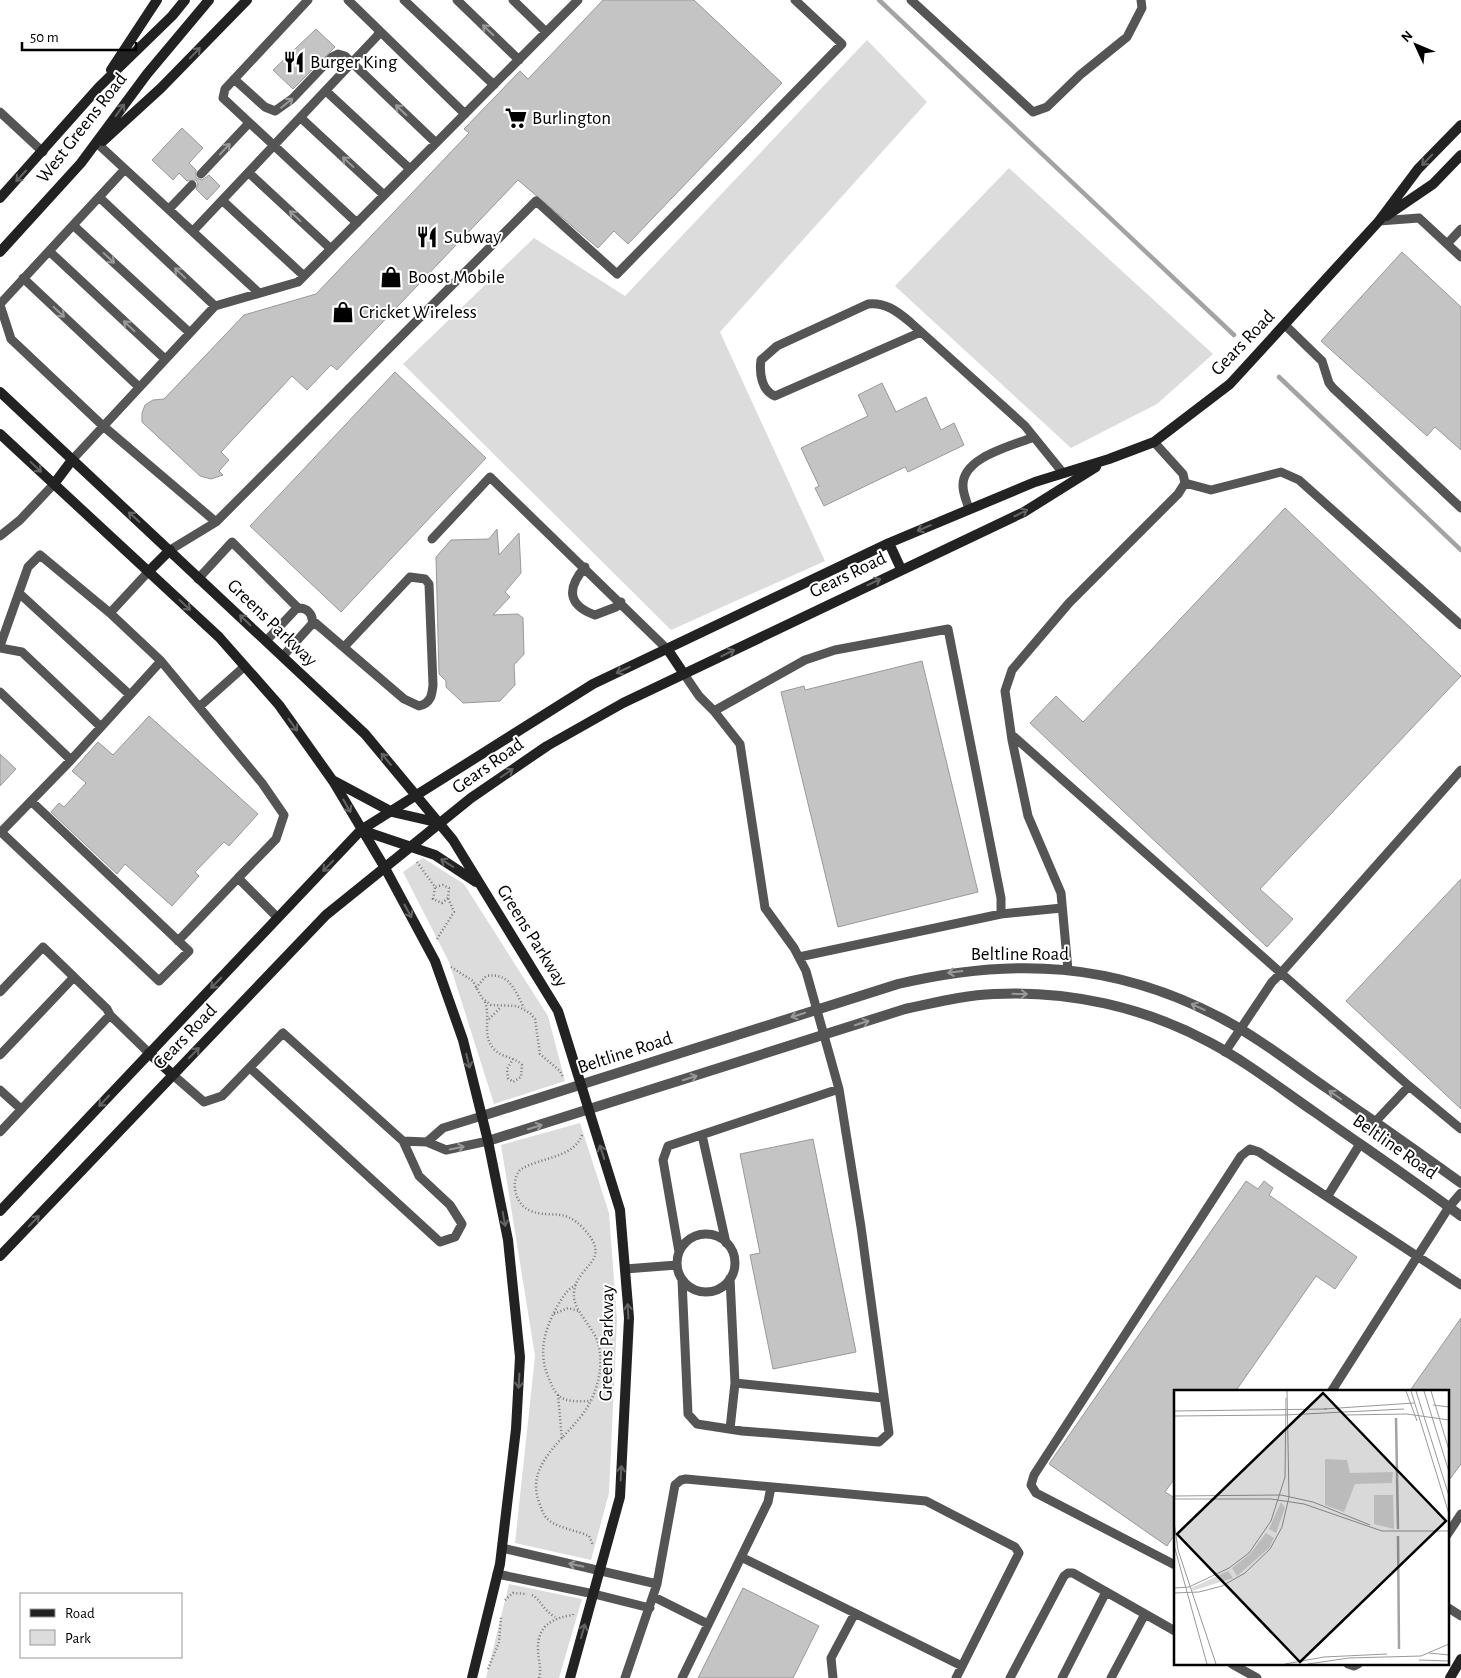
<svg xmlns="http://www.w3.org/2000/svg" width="1461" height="1678" font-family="'Alegreya Sans',sans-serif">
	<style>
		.green { fill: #dcdcdc }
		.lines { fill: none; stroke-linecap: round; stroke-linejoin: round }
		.stream { stroke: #a3a3a3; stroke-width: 4.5 }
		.building { fill: #c4c4c4; stroke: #999 }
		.path { stroke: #777; stroke-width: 2.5; stroke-dasharray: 1 2.5; stroke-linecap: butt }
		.lane { stroke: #555; stroke-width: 9 }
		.street { stroke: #555; stroke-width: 10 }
		.secondary { stroke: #222; stroke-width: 10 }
		.oneway { stroke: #999 }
		.oneway2 { stroke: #646464 }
		.labels { text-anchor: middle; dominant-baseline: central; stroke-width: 4; stroke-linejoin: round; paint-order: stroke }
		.poi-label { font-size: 19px; fill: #000; stroke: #fff; text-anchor: start }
		.street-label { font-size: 19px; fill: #000; stroke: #fff }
		.inset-river { fill: none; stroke: #a3a3a3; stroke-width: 2.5 }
		.inset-road { fill: none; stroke: #999; stroke-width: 1 }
		.view { fill: #000; fill-opacity: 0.15; stroke: #000; stroke-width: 2.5 }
		.inset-edge { fill: none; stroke: #000; stroke-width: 2.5 }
	</style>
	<rect width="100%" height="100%" fill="#fff"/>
	<!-- green -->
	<path class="green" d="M867,40L927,102L720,332L825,561L671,630L403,364L534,238L625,296Z
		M1009,168L1213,354L1157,404L1071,448L895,286Z
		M423,858L464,884L548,1016L565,1081L494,1104L449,962L403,872Z
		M580,1123L609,1213L617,1320L609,1493L591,1560L515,1543L535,1356L501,1145Z
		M509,1584L582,1599L559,1678H486Z"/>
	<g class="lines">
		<!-- stream -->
		<path class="stream" d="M879,0L1234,335
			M1279,377L1461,550"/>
	</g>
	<!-- building -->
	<path class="building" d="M603,0H694L782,83L628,244L614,231L598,248L518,180L337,370L331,365L307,390L292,376L221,452L229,460L219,471L223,475L211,479L200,476L142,422V413L145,405L153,400L164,399L244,315L316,294L469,133L464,129L520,71L528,79Z
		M316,29L335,47L293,89L273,70Z
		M182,128L203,148L189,163L196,170V178L202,180L209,175L220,186L207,200L196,189L198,184L196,180L187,181L179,173L173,180L152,160Z
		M1402,252L1461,307V450L1435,427L1427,436L1321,341Z
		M395,372L486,458L341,612L250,526Z
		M882,383L896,412L926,397L941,430L954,423L964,445L908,472L905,467L824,506L815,488L819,486L801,448L868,416L858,395Z
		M1285,508L1461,676L1260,889L1293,919L1267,947L1030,723L1056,696L1083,722Z
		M497,529L499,555L519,533L521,573L505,592L510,597L493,615L518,614L523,618L524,654L514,665L515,685L500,701L463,703L446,687V681L439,674L436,557L451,540L489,539Z
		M922,661L978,892L838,927L781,692L804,686L805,690Z
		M149,716L258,814L229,846L224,842L195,872L199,876L172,906L125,864L117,874L51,812L59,803L64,807L86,783L72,771L98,742L113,755Z
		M0,754L16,769L0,786Z
		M1461,879V1109L1346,1001Z
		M813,1139L856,1352L773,1369L750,1255L760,1253L740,1154Z
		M1246,1181L1258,1189L1264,1181L1273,1188L1269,1195L1357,1257L1335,1289L1316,1276L1235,1392H1175V1478L1165,1492L1175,1498V1534L1167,1546L1049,1464Z
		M1461,1318V1464L1447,1483V1392H1409Z
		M743,1588L819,1626L793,1678H698Z"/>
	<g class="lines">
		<!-- path -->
		<path class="path" d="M417,862L435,887L433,899L442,903L448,898L449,888L443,885L435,887
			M437,939L454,912L448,898
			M451,967L473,981L482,998L491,1005L517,1006L530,1013L535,1019L540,1054L560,1071L563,1077
			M476,988L486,976C509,972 515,990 524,1008
			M485,1002C491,1018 481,1037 495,1050C503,1058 515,1057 522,1065L521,1077L513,1082L508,1078L507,1069L513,1059
			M489,1019L501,1007
			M582,1135C573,1159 539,1157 520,1170C510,1182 515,1205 531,1211C552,1219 563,1207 583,1228C615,1262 576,1264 574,1293C572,1311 596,1328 599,1347C603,1367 598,1389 588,1406C570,1437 524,1462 539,1502C542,1510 543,1516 550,1521C559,1528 578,1531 589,1536L593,1545
			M576,1285C567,1289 563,1297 558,1305C544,1330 537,1354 550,1381C552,1386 554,1391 558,1395C566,1403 580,1401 591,1401
			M554,1314L568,1308L579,1311
			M558,1395L562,1439
			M532,1595C540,1599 543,1610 555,1617
			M505,1600L513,1593L527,1594
			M488,1669L499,1642L501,1617
			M539,1678C542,1668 538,1660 538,1650C537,1626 552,1618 573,1615L574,1612"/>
		<!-- lane -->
		<path class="lane" d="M308,0L225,89L223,98L357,223
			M348,0L465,114
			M404,0L494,85
			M457,0L519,60
			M513,0L546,32
			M911,0L1033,112L1047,107L1080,75L1127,37L1142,8L1141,0
			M234,79L265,107L275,111L292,99L332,57L338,54L345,56L436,143
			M326,91L410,169
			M0,112L43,152
			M301,118L384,195
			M99,145L259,293
			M249,173L331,249
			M201,174L249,123
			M99,197L215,306
			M223,201L304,276
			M169,209L192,185
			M1379,221L1419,218L1461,257
			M73,225L190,333
			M193,231L378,35L379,30
			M1447,244L1461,229
			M49,251L165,359
			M23,278L139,387
			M0,304L125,169
			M0,305L11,339L102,425L216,522
			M1285,325L1322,361L1329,383L1333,388L1461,508
			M921,332L775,396C762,391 759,374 761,360L777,346L868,304C885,302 897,311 910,322L1025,426L1063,473
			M72,460L215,306L298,282L578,0
			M1185,483L1211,490L1281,472L1299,480L1461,625
			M969,509C967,502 963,494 963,486C962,457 1012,446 1034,437
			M0,536L20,520L54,484
			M432,539L490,477L668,650
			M170,550L216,522L536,201L617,274L842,44L795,0
			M585,567C567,588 567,605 595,615L616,607L621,602
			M198,579L232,542L298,608
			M19,593L130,695
			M110,613L149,571
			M313,621L404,699L419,706C431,703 432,695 433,685L429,584L425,579L410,577L344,647
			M266,641L296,609C306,606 314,614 312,624L283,656
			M0,646L28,567L40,555L110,613L161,661L262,783L284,815L276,839L238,878L278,918
			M0,648L22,652L101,727
			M684,674L699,696L714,711
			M0,692L71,760L161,661
			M199,707L245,666
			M1012,735L1281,973L1461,770
			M31,801L189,951L159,981L1,832L71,760
			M1001,914L1062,908
			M178,941L238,878
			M1068,970L1061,893L1028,816L1012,740L1005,691L1012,670L1069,603L1178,494L1185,483L1183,474L1154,442
			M0,992L43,947L107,1009L110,1015L0,1132
			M110,1015L149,1053
			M1225,1052L1272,982L1281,973L1409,1086
			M0,1055L74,977
			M250,1068L440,1242L455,1237L462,1224L450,1205L419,1176L403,1141
			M173,1075L204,1102L222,1096L283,1033L403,1141L427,1142L446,1150L488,1141
			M0,1090L21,1109
			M1375,1122L1409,1086L1461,1129
			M702,1135L726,1243
			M427,1142L443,1128L482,1116
			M1327,1197L1360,1144
			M677 1263a29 29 0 1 1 58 0a29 29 0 1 1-58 0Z
			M679,1252L663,1160L668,1146L839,1089
			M625,1269L677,1265
			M682,1280L688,1414L697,1424L742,1431L879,1442L889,1433L861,1227L839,1089L806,971L794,948L765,908L740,744L714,711L805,660L835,650L948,629L1001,898V914L799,957
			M735,1383L884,1398
			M1331,1392L1449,1207L1461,1193
			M730,1429L735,1383L730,1278
			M1447,1535L1461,1514
			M502,1548L657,1584
			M741,1557L962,1666
			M1175,1565L1036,1493L1031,1485L1034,1475L1241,1156L1250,1149L1259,1152L1461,1285
			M497,1574L594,1594L650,1608
			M654,1597L708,1624
			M1447,1607L1461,1616
			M1232,1664L1257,1678
			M1348,1664L1354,1666L1358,1664
			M625,1678L657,1584L675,1485L681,1480L686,1479L926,1501L1015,1547L1019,1553L956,1678
			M682,1678L768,1502L771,1487
			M833,1678L831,1658L855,1613
			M1010,1678L1064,1576L1068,1573H1073L1175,1631
			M1062,1678L1106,1592
			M1111,1678L1145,1614"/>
		<!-- street -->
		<path class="street" d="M482,1116L898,984C1013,957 1115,962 1221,1018C1259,1038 1293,1065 1328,1089C1372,1120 1417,1151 1461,1183
			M488,1141L905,1009C934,1003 964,995 994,994C1068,990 1144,1007 1209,1042C1247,1062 1281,1089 1316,1113C1364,1147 1413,1180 1461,1216"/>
		<!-- secondary -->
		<path class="secondary" d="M111,70L157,0
			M103,141L161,88L247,0
			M0,198L99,87L172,16L185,0
			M1386,216L1433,184L1461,155
			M0,252L81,163L147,74L209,0
			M0,392L365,734L453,840L558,1011L620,1210L629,1318L620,1497L570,1678
			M0,434L219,637L279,705L333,781L385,868L435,961L463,1040L488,1141L508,1240L520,1357L516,1429L500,1564L472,1678
			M54,484L72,460
			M889,543L901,569
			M149,571L170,550
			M668,650L684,674
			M334,781L392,812L440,823
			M361,830L435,855L476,882
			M149,1053L173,1075
			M0,1211L361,830L593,684L889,543L1035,482L1109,459L1154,442L1230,384L1379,221L1418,169L1461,125
			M0,1256L326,915L471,798L547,746L623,703L1024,512L1096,467
			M1450,1678L1461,1659"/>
	</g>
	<!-- one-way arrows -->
	<defs><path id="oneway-shaft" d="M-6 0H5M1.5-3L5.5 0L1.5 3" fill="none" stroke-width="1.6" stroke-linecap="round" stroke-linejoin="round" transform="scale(1.25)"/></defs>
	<g class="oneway">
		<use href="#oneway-shaft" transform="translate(488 30) rotate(-136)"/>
		<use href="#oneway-shaft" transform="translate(287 103) rotate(-39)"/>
		<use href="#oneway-shaft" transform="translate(401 110) rotate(-136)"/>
		<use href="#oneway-shaft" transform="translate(225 149) rotate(-47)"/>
		<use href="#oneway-shaft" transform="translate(348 162) rotate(-137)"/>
		<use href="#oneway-shaft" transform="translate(295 216) rotate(-137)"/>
		<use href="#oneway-shaft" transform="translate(109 258) rotate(43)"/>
		<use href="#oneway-shaft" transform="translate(180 273) rotate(-137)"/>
		<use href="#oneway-shaft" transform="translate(59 312) rotate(43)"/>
		<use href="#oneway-shaft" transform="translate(129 326) rotate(-137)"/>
		<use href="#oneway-shaft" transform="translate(955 972) rotate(173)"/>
		<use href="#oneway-shaft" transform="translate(1020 994) rotate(1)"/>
		<use href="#oneway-shaft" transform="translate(1198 1007) rotate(-155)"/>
		<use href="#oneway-shaft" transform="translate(798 1015) rotate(162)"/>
		<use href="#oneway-shaft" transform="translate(862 1023) rotate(-18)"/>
		<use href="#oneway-shaft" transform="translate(690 1078) rotate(-18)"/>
		<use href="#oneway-shaft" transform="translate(1335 1095) rotate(-145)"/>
		<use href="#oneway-shaft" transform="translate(535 1127) rotate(-17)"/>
		<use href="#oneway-shaft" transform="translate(457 1148) rotate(-12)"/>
		<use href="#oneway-shaft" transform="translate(576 1565) rotate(-168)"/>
	</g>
	<g class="oneway2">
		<use href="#oneway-shaft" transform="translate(195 53) rotate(-46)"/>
		<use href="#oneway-shaft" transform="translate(120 110) rotate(-54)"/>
		<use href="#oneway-shaft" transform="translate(1427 160) rotate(134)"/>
		<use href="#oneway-shaft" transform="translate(21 176) rotate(133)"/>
		<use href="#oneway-shaft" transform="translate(36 467) rotate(43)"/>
		<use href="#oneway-shaft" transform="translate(1021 513) rotate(-27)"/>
		<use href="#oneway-shaft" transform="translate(134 517) rotate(-138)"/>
		<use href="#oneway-shaft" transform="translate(924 528) rotate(157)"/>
		<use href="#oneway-shaft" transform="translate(874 582) rotate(-26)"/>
		<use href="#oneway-shaft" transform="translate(185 605) rotate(43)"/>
		<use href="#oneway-shaft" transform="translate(245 620) rotate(-136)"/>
		<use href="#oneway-shaft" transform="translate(728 653) rotate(-26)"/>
		<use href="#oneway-shaft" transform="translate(623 670) rotate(155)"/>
		<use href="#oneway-shaft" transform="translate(293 725) rotate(54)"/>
		<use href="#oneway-shaft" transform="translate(386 759) rotate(-130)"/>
		<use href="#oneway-shaft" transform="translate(507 773) rotate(-35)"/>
		<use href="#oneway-shaft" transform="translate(347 806) rotate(60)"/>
		<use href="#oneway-shaft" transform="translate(447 863) rotate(-148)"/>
		<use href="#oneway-shaft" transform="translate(328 866) rotate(134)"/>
		<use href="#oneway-shaft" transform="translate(408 911) rotate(61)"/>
		<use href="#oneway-shaft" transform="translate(216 983) rotate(134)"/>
		<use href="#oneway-shaft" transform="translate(194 1053) rotate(-46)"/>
		<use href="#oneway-shaft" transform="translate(468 1061) rotate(76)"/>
		<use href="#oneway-shaft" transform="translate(104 1101) rotate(133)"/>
		<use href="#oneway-shaft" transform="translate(602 1152) rotate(-108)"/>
		<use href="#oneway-shaft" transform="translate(504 1219) rotate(79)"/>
		<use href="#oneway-shaft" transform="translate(34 1221) rotate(-46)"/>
		<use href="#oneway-shaft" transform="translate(628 1311) rotate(-93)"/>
		<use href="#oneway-shaft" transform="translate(519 1381) rotate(93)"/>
		<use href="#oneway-shaft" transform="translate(621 1473) rotate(-87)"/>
		<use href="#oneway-shaft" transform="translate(583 1631) rotate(-74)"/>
	</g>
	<!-- icons -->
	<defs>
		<g id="restaurant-bare" transform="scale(1.725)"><path d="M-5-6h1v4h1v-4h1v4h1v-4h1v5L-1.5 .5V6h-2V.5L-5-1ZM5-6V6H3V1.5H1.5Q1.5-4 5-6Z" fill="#000" stroke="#fff" stroke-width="2.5" paint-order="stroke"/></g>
		<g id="supermarket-bare" transform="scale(1.725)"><path d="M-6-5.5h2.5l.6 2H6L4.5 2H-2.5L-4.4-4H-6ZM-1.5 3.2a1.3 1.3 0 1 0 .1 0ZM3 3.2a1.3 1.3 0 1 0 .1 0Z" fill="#000" stroke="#fff" stroke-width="2.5" paint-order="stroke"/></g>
		<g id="shop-bare" transform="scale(1.725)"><path d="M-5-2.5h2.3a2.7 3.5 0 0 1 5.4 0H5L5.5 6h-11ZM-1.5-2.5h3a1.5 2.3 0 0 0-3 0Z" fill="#000" stroke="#fff" stroke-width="2.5" paint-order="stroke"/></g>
	</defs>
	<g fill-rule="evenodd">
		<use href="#restaurant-bare" x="294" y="62"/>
		<use href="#supermarket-bare" x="516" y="118"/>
		<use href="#restaurant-bare" x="427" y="237"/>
		<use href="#shop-bare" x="391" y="277"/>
		<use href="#shop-bare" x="343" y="312"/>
	</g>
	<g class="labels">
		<!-- poi labels -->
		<g class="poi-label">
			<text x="310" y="62">Burger King</text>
			<text x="532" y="118">Burlington</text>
			<text x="444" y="237">Subway</text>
			<text x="408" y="277">Boost Mobile</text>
			<text x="359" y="312">Cricket Wireless</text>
		</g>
		<!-- street labels -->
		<g class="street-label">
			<text transform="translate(82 128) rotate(-52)">West Greens Road</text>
			<text transform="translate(1243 343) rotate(-46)">Gears Road</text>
			<text transform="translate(848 575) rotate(-26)">Gears Road</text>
			<text transform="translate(272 623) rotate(44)">Greens Parkway</text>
			<text transform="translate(488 766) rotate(-35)">Gears Road</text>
			<text transform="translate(532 936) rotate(58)">Greens Parkway</text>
			<text x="1020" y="954">Beltline Road</text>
			<text transform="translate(185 1037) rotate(-46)">Gears Road</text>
			<text transform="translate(625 1053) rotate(-18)">Beltline Road</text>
			<text transform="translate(1395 1147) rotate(35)">Beltline Road</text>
			<text transform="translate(607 1343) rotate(-89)">Greens Parkway</text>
		</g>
	</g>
	<!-- overview -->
	<g transform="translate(1174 1390)">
		<rect width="275" height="275" fill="#fff"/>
		<path d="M151,69L173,70L176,83L219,82L218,93L181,94L170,122L151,115ZM200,105H219L220,139L200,134ZM107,112L111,118L102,143L95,139ZM92,143L100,148L95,158L63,186L58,178L76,164ZM54,181L59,188L18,201L17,198Z" fill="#dcdcdc"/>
		<path class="inset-river" d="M222,28L224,139M224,146L225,259"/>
		<path class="inset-road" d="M232,1L243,31M237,1L275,124M242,1L275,106M250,1L275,82M257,1L275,60M259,15L275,17M150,19L240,13M0,21L153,19M169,25L233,24L275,30M0,26L111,25L230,19M0,106L107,105L139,112L196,135M0,109H97L130,114L208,141H275M0,131L4,160L42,274M0,155L33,274M0,198L15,197L55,178L75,163L97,131L111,87L112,8M0,203L25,202L48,196L71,183L96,159L108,137L115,107L113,1M255,263L275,265M245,270L275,271M111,274L150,267L213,264M134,274L175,268L247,266L275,254"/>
		<path class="view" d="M149,3L272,131L126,272L3,144Z"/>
		<rect width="275" height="275" class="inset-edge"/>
	</g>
	<!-- legend -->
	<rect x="20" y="1593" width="162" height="65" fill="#ffffff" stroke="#999999"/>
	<rect x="30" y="1609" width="25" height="8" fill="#222222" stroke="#999999"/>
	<text x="65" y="1618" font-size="15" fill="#000000">Road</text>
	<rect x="30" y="1630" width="25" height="15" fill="#dcdcdc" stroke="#999999"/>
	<text x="65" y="1643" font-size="15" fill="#000000">Park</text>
	<!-- north arrow -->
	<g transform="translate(1416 45) rotate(314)" stroke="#ffffff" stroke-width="4" paint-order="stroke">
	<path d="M0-4L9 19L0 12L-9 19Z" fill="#000000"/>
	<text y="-8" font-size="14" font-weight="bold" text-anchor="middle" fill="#000000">N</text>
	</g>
	<!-- scale -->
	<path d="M22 42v8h114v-8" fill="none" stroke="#000000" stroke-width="2.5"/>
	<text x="30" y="42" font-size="15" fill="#000000" stroke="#ffffff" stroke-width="4" paint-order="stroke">50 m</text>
</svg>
